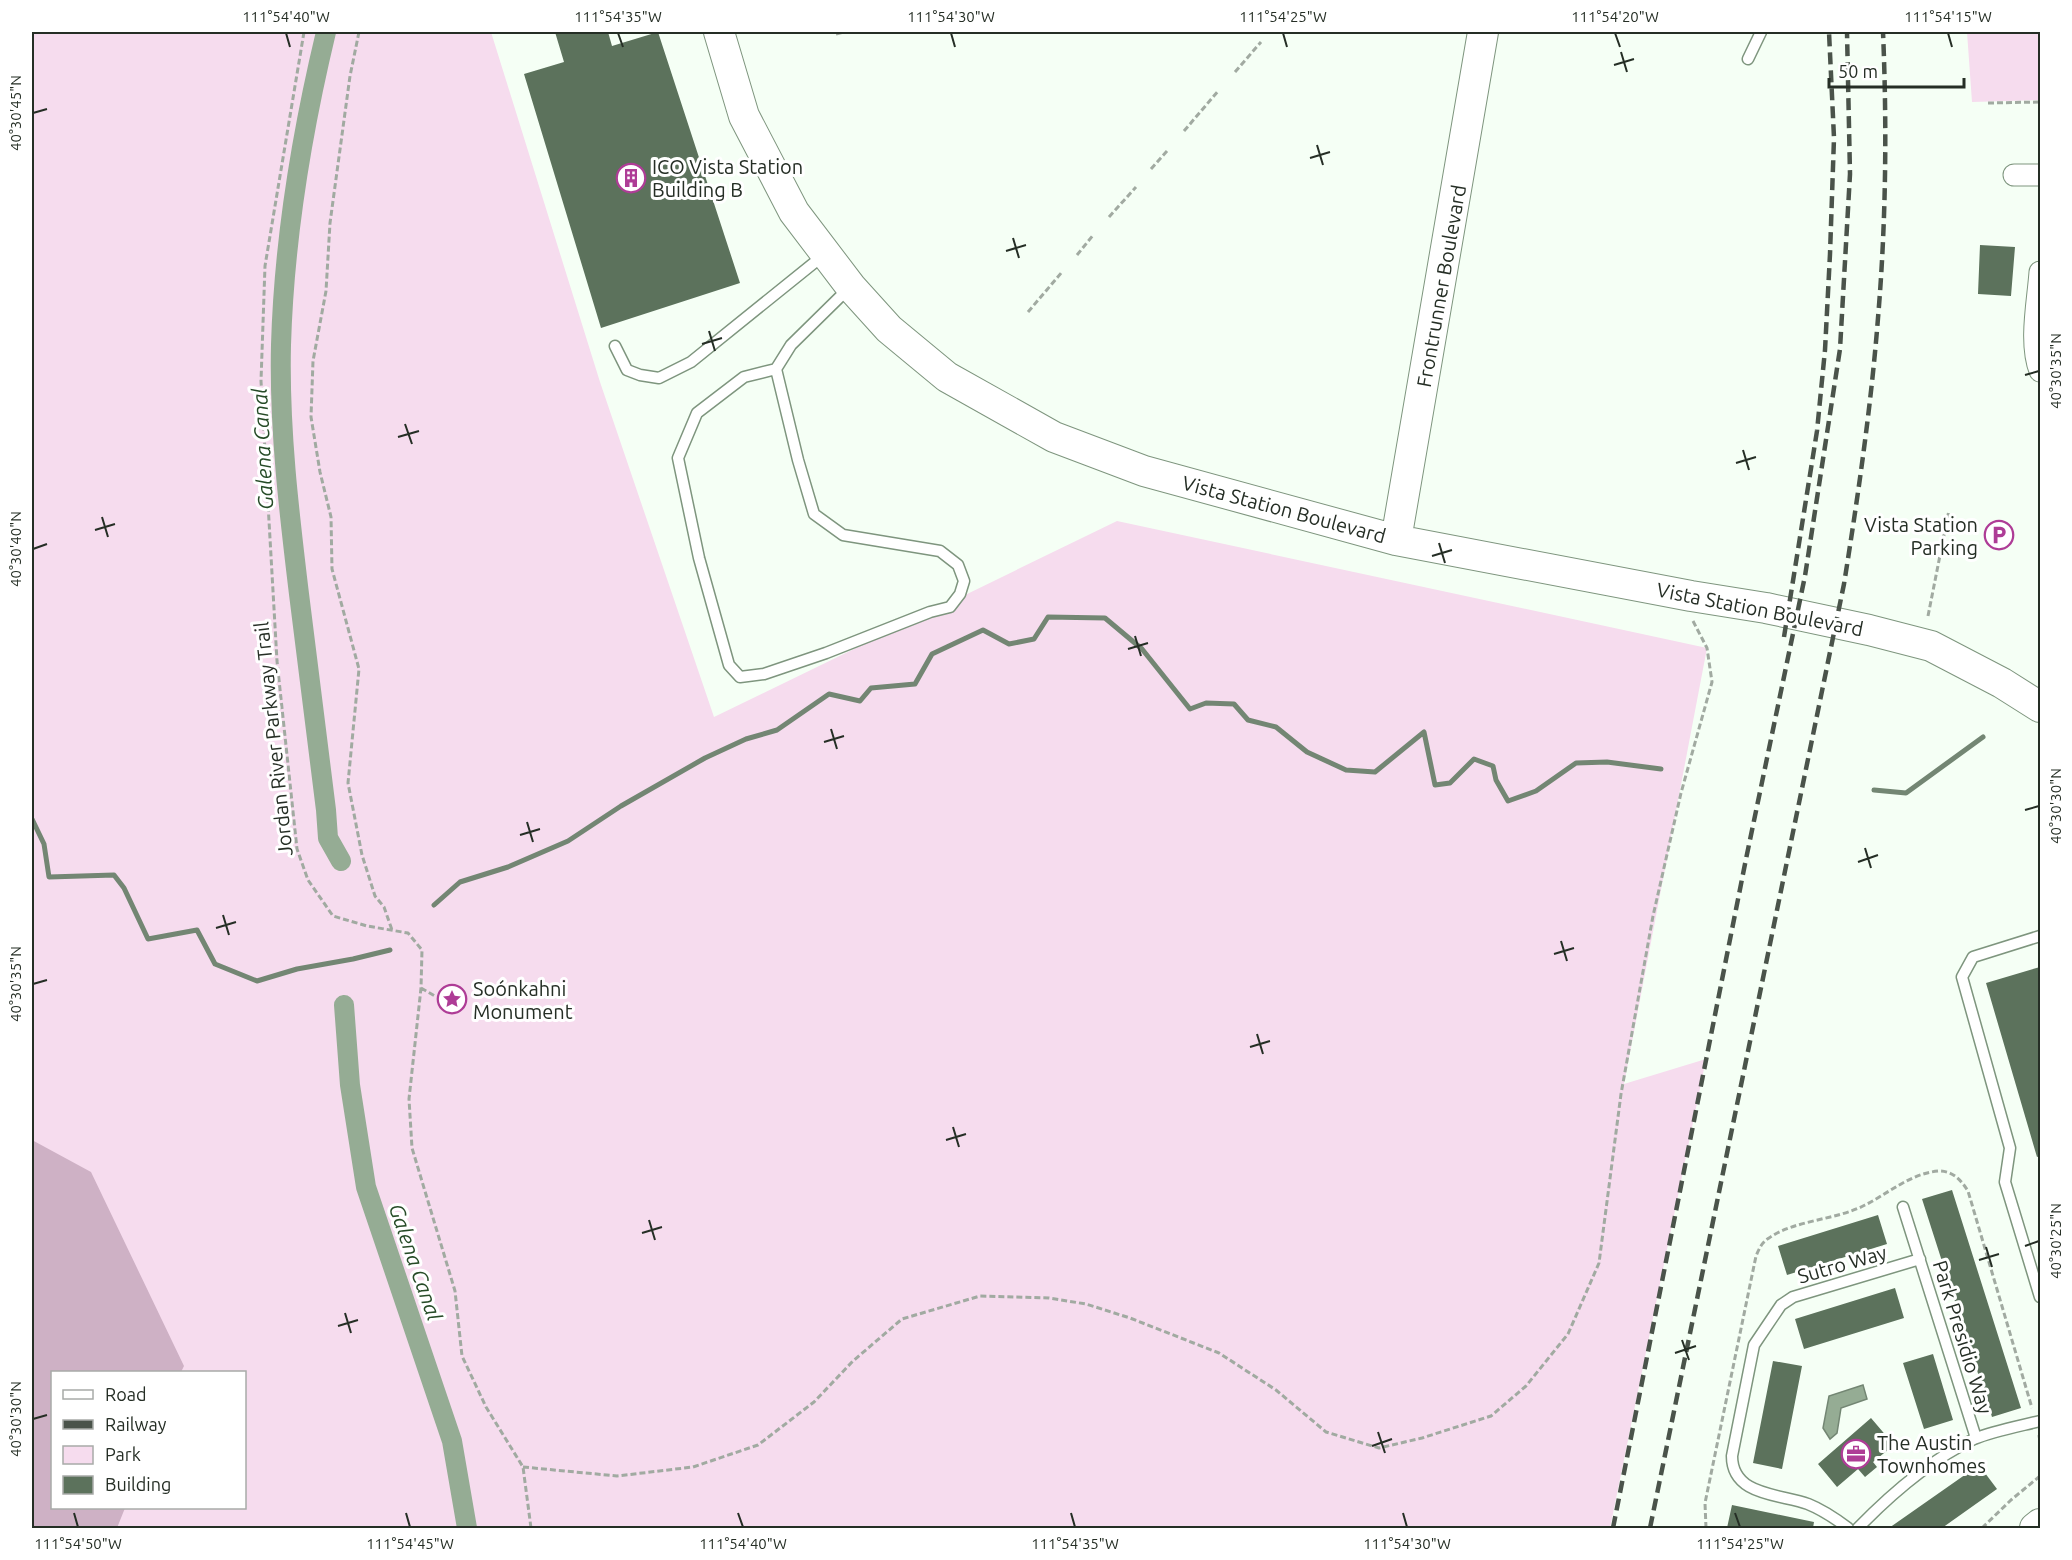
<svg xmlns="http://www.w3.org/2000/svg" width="2072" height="1560" font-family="Ubuntu,sans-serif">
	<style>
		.green { fill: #f6dcee; fill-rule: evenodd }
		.forest { fill: #ceb1c5 }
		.water { fill: #95ac94; stroke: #738673; stroke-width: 1.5 }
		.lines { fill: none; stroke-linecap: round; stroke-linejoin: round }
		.stream { stroke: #738673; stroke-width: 5 }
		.canal { stroke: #95ac94; stroke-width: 20 }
		.building { fill: #5c725c }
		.lane-casing { stroke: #7e957e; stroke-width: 13 }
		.street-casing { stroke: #7e957e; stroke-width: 23 }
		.secondary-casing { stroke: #7e957e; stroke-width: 32 }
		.path { stroke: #a1aaa1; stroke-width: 3; stroke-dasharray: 6 3; stroke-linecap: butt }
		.lane { stroke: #fff; stroke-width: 10 }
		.street { stroke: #fff; stroke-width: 21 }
		.secondary { stroke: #fff; stroke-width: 30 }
		.rail { stroke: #4a534a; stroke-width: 4.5; stroke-dasharray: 12 6; stroke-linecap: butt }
		.ticks { fill: none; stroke: #252e25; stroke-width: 2 }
		.labels { text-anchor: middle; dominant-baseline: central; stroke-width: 6; stroke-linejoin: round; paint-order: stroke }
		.poi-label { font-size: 20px; fill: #252e25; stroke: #fff; text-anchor: start }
		.street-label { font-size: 20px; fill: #252e25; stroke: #fff }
		.water-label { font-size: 21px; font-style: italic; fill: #264b27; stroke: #fff }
		.neatline { fill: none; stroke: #252e25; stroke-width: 2 }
		.ticks-label { font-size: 15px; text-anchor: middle; fill: #252e25 }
	</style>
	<rect width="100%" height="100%" fill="#f5fff5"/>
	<!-- green -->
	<path class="green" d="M32,32H491L600,382L714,717L1117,521L1707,648L1624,1084L1706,1059L1610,1528H32ZM52,1372H244V1508H52Z
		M1967,32H2040V100L1972,102Z"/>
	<!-- forest -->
	<path class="forest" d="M32,1140L91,1172L184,1366L181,1372H52V1508H125L117,1528H32Z"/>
	<!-- water -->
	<path class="water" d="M1863,1385L1867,1399L1841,1408L1837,1433L1830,1439L1823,1428L1829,1396Z"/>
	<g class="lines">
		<!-- stream -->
		<path class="stream" d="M1874,790L1906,793L1983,737
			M32,819L44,844L49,877L114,875L124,888L148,939L197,930L215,964L257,981L297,969L353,959L390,950
			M434,905L460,882L508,867L568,841L621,806L705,758L746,739L777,730L829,694L860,701L871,688L915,684L932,654L983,630L1009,644L1034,639L1048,617L1105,618L1142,649L1190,709L1206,703L1234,704L1248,720L1276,727L1307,752L1346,770L1375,772L1424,732L1435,785L1450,783L1474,759L1493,766L1496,780L1508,801L1536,791L1576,763L1607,762L1661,769"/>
		<!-- canal -->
		<path class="canal" d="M326,32C302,132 284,241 281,345C279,428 289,511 299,594C308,666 317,738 326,810L328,838L341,861
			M344,1005L350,1085L366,1187L452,1441L467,1528"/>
	</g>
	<!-- building -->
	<path class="building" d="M555,32H608L612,46L658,32L740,283L601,328L524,74L564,62Z
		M1980,245L2015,247L2011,296L1978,294Z
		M2040,967V1156L2037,1157L1986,983Z
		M1952,1190L2021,1408L1992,1417L1922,1199Z
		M1878,1215L1887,1244L1787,1275L1778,1246Z
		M1895,1288L1904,1318L1804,1349L1795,1319Z
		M1933,1354L1953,1420L1924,1429L1903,1363Z
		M1773,1361L1802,1366L1782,1469L1753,1463Z
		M1871,1418L1894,1445L1873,1462L1877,1467L1865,1477L1858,1469L1837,1487L1818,1464Z
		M1979,1465L1997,1489L1942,1528H1889Z
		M1732,1505L1814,1522L1813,1528H1727Z"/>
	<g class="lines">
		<!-- lane casing -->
		<g class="lane-casing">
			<path id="lane" d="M1748,59L1761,32
				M615,346L627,370L640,375L659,378L691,362L825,254
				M776,369L798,460L814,514L843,535L940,551L958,565L964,581L960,594L950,607L930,612L826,653L764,674L740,677L729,665L699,558L678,458L697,413L744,377L776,369L791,345L850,287
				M2040,936L1973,957L1962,977L2010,1148L2005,1182L2040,1297
				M1903,1207L1976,1438
				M1848,1528C1836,1519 1823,1510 1808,1504C1780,1494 1732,1496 1732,1456L1754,1345L1781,1305L1793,1297L1920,1259
				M1858,1528C1891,1494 1930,1460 1974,1439C1993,1431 2020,1426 2040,1421"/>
		</g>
		<!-- street casing -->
		<g class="street-casing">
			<path id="street" d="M2014,175H2040
				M2040,272C2038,301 2029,343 2040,371"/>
		</g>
		<!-- secondary casing -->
		<g class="secondary-casing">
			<path id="secondary" d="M719,32L744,116L794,212L851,287L889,329L947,377L1054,437L1144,471L1396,540L1691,596L1766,608L1869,630L1931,646L2002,683L2040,707
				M1396,540L1483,32
				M2035,1528L2040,1524"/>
		</g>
		<!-- path -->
		<path class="path" d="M304,32L265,266L261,381L277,661L297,849L308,880L333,916L367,926L408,933L422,950L421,988L409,1099L412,1148L455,1291L462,1356L486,1407L523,1467L531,1528
			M359,32L350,76L330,223L326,291L313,361L311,417L320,472L331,517L332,569L359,669L348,783L362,855L375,896L384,907L392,930
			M836,34L844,32
			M1235,72L1261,42
			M1988,103L2040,102
			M1184,131L1219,90
			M1151,169L1168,150
			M1109,217L1136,187
			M1077,255L1094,234
			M1028,312L1062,272
			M1928,616L1949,510
			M421,988L435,996
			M2039,1435L2040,1442
			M523,1467L617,1476L693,1467L758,1445L814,1402L853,1361L902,1319L980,1296L1049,1298L1086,1304L1130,1318L1219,1353L1276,1390L1326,1432L1379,1448L1422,1438L1491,1416L1526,1386L1568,1334L1599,1263L1621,1094L1653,916L1681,793L1712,682L1707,648L1693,621
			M1706,1528L1705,1503L1756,1256C1759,1249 1762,1242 1769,1238C1794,1220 1837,1220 1865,1205C1889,1193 1911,1173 1939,1171C1953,1171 1961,1180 1968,1191L2032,1408
			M1982,1528L2011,1500L2040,1476"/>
		<!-- lane -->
		<use href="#lane" class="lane"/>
		<!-- street -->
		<use href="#street" class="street"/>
		<!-- secondary -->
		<use href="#secondary" class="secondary"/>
		<!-- rail -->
		<path class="rail" d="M1784,637L1817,431L1825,350L1830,254L1834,138L1829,32
			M1613,1528L1746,859L1805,576L1840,349L1850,174L1847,32
			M1650,1528L1844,584C1858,496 1871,407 1878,318C1886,223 1887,127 1883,32"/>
	</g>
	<!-- ticks -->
	<path class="ticks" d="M286,33L290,47M618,33L623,47M951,33L955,47M1283,33L1287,47M1615,33L1620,47M1948,33L1952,47M1621,52L1627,72M1614,65L1634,59M33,113L47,109M1317,145L1323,165M1310,158L1330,152M1013,238L1019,258M1006,251L1026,245M709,331L715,351M702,344L722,338M2025,375L2039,371M405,424L412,444M398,437L419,431M1743,450L1749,470M1736,463L1756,457M102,517L108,537M95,530L115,524M1439,543L1445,563M33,549L47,544M1432,556L1452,550M1135,636L1141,656M1128,649L1148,643M831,729L837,749M824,742L844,736M2025,810L2039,806M527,822L533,842M520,835L540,829M1865,848L1871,868M1858,862L1878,855M223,915L229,935M216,928L236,922M1561,941L1567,961M1554,954L1574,948M33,984L47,980M1257,1034L1263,1054M1250,1047L1270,1041M953,1127L959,1147M946,1140L966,1134M649,1220L655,1240M642,1233L662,1227M2025,1246L2039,1241M1986,1247L1992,1267M1979,1260L1999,1254M345,1313L351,1333M338,1326L358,1320M1682,1340L1689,1360M1675,1353L1696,1346M33,1419L47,1415M1378,1432L1385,1453M1372,1446L1392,1439M74,1513L78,1527M406,1513L410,1527M738,1513L743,1527M1071,1513L1075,1527M1403,1513L1407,1527M1735,1513L1740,1527"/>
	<!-- icons -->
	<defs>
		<g id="building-ring" transform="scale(1.5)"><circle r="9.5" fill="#fff" stroke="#ae3c96" stroke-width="1.5"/><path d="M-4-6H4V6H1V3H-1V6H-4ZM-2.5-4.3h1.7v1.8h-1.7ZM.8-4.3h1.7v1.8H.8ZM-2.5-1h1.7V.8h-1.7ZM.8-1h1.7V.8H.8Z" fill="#ae3c96"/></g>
		<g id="parking-ring" transform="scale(1.5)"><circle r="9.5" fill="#fff" stroke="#ae3c96" stroke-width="1.5"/><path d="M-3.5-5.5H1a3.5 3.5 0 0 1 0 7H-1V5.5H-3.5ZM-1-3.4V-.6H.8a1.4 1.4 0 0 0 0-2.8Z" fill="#ae3c96"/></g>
		<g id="sight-ring" transform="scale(1.5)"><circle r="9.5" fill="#fff" stroke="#ae3c96" stroke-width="1.5"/><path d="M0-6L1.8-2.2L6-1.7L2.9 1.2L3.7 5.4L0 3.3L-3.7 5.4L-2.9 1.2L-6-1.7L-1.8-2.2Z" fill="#ae3c96"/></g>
		<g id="office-ring" transform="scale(1.5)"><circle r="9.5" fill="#fff" stroke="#ae3c96" stroke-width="1.5"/><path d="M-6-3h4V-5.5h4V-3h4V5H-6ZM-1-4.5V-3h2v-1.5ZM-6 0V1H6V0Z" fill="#ae3c96"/></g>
	</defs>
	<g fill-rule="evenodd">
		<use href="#building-ring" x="631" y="178"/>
		<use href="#parking-ring" x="1999" y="535"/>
		<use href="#sight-ring" x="452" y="999"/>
		<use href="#office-ring" x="1856" y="1454"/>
	</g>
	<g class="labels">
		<!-- poi labels -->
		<g class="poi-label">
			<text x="652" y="166">ICO Vista Station<tspan x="652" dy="23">Building B</tspan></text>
			<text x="1978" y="524" text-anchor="end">Vista Station<tspan x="1978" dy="23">Parking</tspan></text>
			<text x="473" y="988">Soónkahni<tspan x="473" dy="23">Monument</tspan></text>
			<text x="1877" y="1442">The Austin<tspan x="1877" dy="23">Townhomes</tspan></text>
		</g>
		<!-- street labels -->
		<g class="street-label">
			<text transform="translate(1441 286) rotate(-80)">Frontrunner Boulevard</text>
			<text transform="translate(1284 509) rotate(15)">Vista Station Boulevard</text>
			<text transform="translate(1760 609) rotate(11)">Vista Station Boulevard</text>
			<text transform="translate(273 739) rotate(-96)">Jordan River Parkway Trail</text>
			<text transform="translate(1842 1264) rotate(-16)">Sutro Way</text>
			<text transform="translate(1963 1337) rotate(73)">Park Presidio Way</text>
		</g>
		<!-- water labels -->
		<g class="water-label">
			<text transform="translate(262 449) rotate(-93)">Galena Canal</text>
			<text transform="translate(416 1262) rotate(71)">Galena Canal</text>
		</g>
	</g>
	<!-- border -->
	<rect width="2072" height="1560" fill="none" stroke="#ffffff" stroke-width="66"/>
	<!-- legend -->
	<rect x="51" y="1371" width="195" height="138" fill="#ffffff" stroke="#a8aba8" stroke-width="1.5"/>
	<rect x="63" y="1390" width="30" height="9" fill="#ffffff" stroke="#a8aba8" stroke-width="1.5"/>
	<text x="105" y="1401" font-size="18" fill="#252e25">Road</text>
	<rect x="63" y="1420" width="30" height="9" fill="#4a534a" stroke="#a8aba8" stroke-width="1.5"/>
	<text x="105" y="1431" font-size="18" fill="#252e25">Railway</text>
	<rect x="63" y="1446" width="30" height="18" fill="#f6dcee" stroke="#a8aba8" stroke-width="1.5"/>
	<text x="105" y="1461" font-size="18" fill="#252e25">Park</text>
	<rect x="63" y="1476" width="30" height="18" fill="#5c725c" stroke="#a8aba8" stroke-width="1.5"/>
	<text x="105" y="1491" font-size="18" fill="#252e25">Building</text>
	<!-- scale -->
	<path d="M1829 78v9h135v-9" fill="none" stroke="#252e25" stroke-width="3"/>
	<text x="1838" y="78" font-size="18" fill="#252e25" stroke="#ffffff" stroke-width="4.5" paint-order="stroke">50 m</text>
	<rect x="33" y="33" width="2006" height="1494" class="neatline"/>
	<g class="ticks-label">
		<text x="286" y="22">111°54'40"W</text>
		<text x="618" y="22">111°54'35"W</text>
		<text x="951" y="22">111°54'30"W</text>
		<text x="1283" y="22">111°54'25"W</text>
		<text x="1615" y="22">111°54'20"W</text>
		<text x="1948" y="22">111°54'15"W</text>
		<text transform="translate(16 113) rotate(-90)" y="5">40°30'45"N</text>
		<text transform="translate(2056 371) rotate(-90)" y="5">40°30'35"N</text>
		<text transform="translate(16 549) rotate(-90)" y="5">40°30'40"N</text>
		<text transform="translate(2056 806) rotate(-90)" y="5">40°30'30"N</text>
		<text transform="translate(16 984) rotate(-90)" y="5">40°30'35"N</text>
		<text transform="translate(2056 1241) rotate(-90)" y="5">40°30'25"N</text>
		<text transform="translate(16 1419) rotate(-90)" y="5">40°30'30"N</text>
		<text x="78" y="1549">111°54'50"W</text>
		<text x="410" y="1549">111°54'45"W</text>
		<text x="743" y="1549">111°54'40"W</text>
		<text x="1075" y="1549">111°54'35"W</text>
		<text x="1407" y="1549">111°54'30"W</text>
		<text x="1740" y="1549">111°54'25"W</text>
	</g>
</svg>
